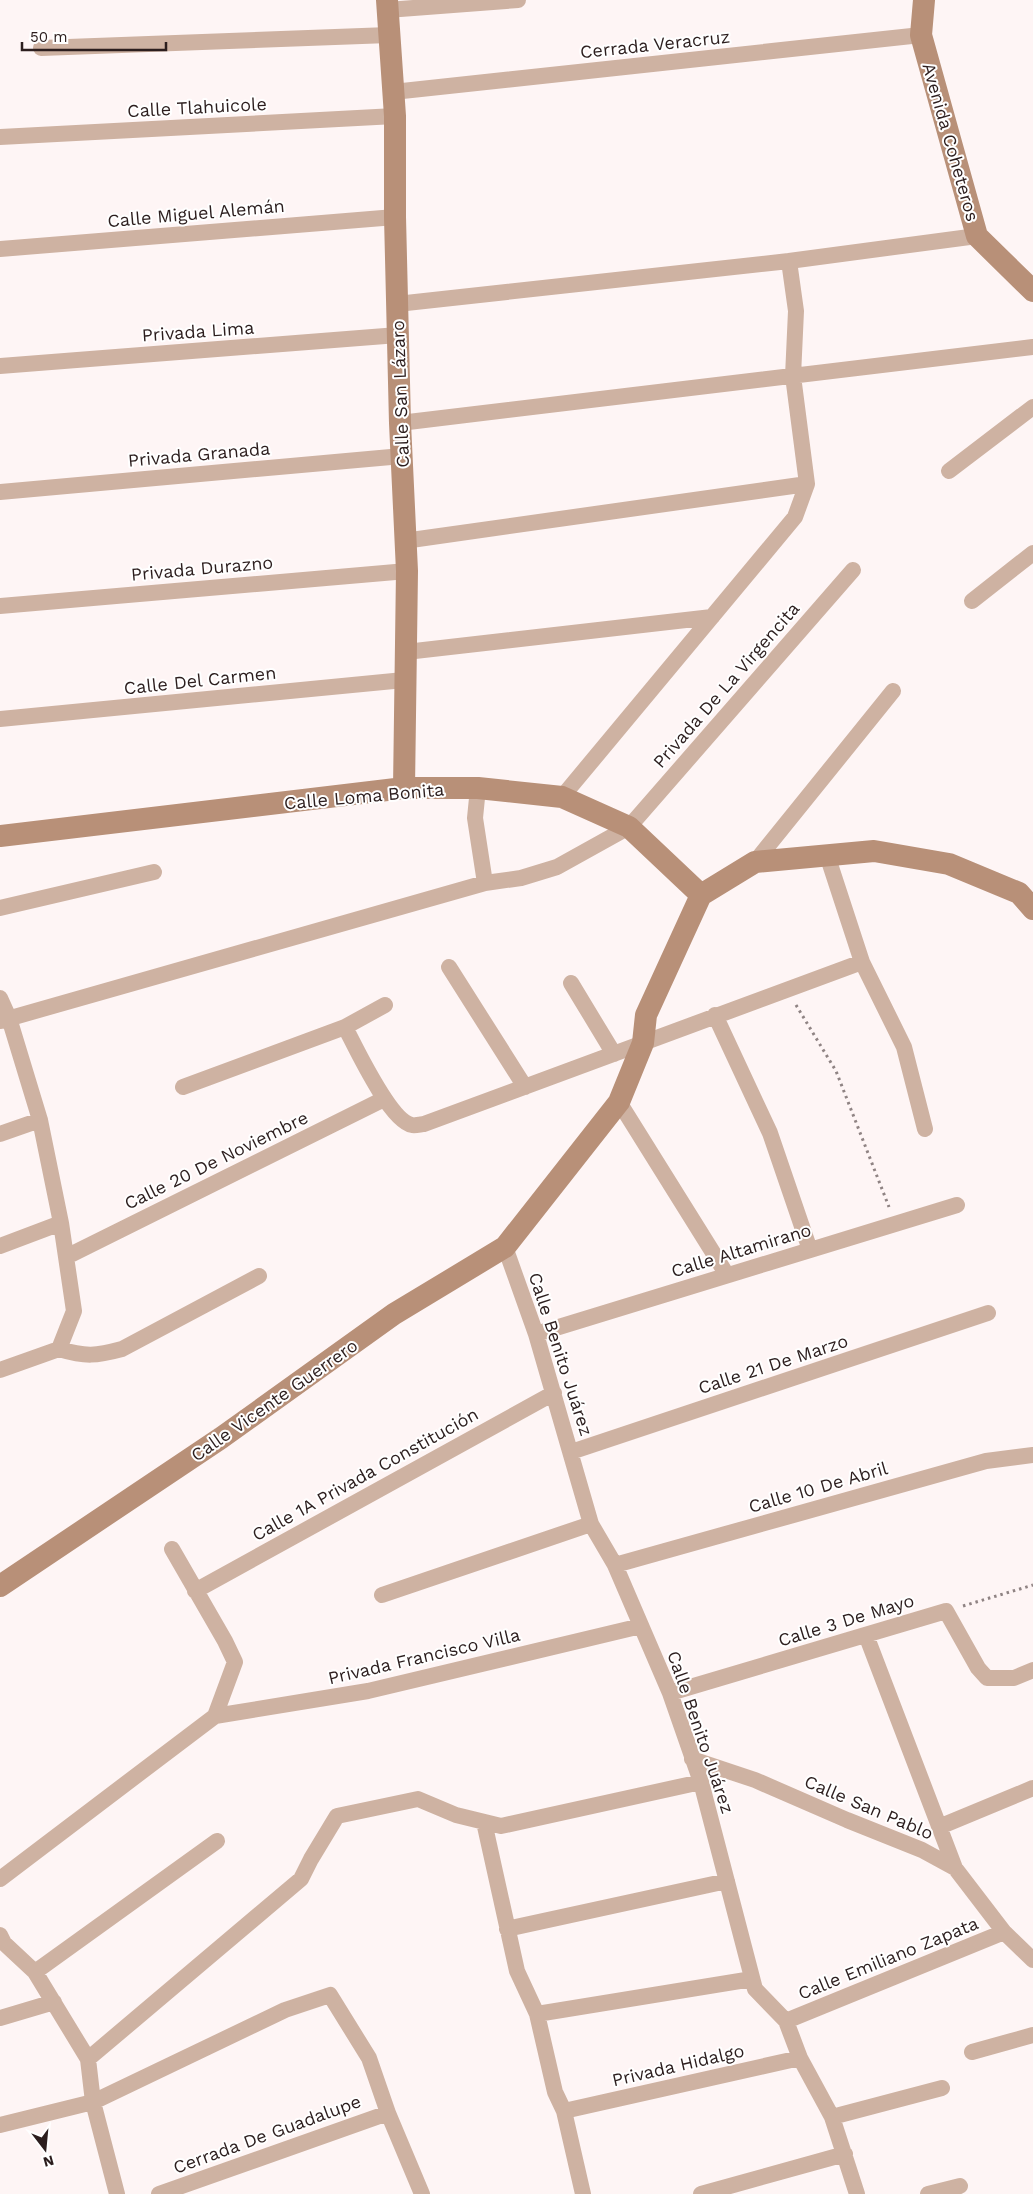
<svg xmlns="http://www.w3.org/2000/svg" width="1033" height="2194" font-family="'Work Sans',sans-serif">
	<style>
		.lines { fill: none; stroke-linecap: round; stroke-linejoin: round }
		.path { stroke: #8f8383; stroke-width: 3; stroke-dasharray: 2.5 4; stroke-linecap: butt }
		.street { stroke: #ceb2a2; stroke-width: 16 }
		.secondary { stroke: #b89078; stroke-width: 22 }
		.labels { text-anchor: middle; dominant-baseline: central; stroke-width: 4; stroke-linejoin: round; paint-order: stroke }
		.street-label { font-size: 18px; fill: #2c1e1e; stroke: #fff }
	</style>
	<rect width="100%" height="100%" fill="#fef5f5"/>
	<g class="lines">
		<!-- path -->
		<path class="path" d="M796,1005L836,1071L889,1207
			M963,1606L1033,1585"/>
		<!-- street -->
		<path class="street" d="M387,10L518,0
			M41,48L389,35
			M393,92L921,35
			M0,137L395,116
			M0,249L395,217
			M397,304L789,261L977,236
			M0,366L398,335
			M400,423L1033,347
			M949,471L1033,407
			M0,492L402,456
			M404,541L807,484
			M972,601L1033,553
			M0,606L407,571
			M406,652L712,617
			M0,719L404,680
			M478,788L475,818L485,883
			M562,797L795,517L807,484L793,376L796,311L789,261
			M827,855L862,962L904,1047L925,1129
			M755,862L893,691
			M0,908L154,872
			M449,967L525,1087
			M571,983L614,1054
			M0,998L9,1018L40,1120L61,1223L74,1311L59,1349
			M715,1015L770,1133L810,1250
			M0,1021L485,883L521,878L557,867L629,827L853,570
			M345,1027C356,1048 390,1121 412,1125C415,1126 421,1124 424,1124L862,962
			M183,1087L345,1027L385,1005
			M619,1102L727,1275
			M0,1134L40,1120
			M0,1246L61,1223
			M505,1247L536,1334L591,1524L615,1565L670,1693L701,1782L755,1989L786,2021L800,2058L832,2117L857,2194
			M66,1257L384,1099
			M536,1334L957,1205
			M59,1349C86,1357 96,1356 122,1349L259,1276
			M0,1370L59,1349
			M571,1452L988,1313
			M615,1565L986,1461L1033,1455
			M195,1591L554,1393
			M382,1595L591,1524
			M866,1635L955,1868
			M670,1693L946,1611L978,1668L987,1678H1014L1033,1670
			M215,1716L368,1691L641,1626
			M692,1759L755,1780L847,1820L922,1850L955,1868L1004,1932L1033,1960
			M484,1822L517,1971L537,2014L555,2092L564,2111L583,2194
			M939,1827L1033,1788
			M0,1879L215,1716L235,1662L225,1641L172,1549
			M507,1929L727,1881
			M0,1935L4,1943L35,1972L88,2059L93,2102L117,2194
			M35,1972L217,1841
			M537,2014L752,1979
			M0,2018L54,2002
			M786,2021L1004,1932
			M972,2052L1033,2035
			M88,2059L301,1879L311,1859L337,1816L418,1799L456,1815L501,1826L701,1782
			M564,2111L800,2058
			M832,2117L942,2088
			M0,2125L93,2102L285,2010L330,1995L369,2058L388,2113L422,2194
			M159,2194L388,2113
			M701,2194L845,2154
			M928,2194L960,2186"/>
		<!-- secondary -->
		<path class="secondary" d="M387,0L395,116V217L400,423L407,571L404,788
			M924,0L921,35L977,236L1033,291
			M0,836L404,788H478L562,797L629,827L701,895
			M701,895L755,862L874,851L949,864L1019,893L1033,909
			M0,1586L221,1438L394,1314L505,1247L619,1102L643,1043L646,1015L701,895"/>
	</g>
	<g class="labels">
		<!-- street labels -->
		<g class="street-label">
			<text transform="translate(655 44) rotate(-6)">Cerrada Veracruz</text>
			<text transform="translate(197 107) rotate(-3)">Calle Tlahuicole</text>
			<text transform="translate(951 142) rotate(74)">Avenida Coheteros</text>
			<text transform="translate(196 213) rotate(-5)">Calle Miguel Alemán</text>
			<text transform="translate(198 331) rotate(-4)">Privada Lima</text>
			<text transform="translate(400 394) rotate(-92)">Calle San Lázaro</text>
			<text transform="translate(199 454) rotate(-5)">Privada Granada</text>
			<text transform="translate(202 568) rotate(-5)">Privada Durazno</text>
			<text transform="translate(200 680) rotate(-6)">Calle Del Carmen</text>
			<text transform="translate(726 685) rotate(-49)">Privada De La Virgencita</text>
			<text transform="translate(364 796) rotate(-5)">Calle Loma Bonita</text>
			<text transform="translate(216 1160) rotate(-26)">Calle 20 De Noviembre</text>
			<text transform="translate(741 1250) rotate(-17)">Calle Altamirano</text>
			<text transform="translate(561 1354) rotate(72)">Calle Benito Juárez</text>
			<text transform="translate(773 1364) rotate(-18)">Calle 21 De Marzo</text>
			<text transform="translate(274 1400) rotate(-35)">Calle Vicente Guerrero</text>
			<text transform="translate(365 1474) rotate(-29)">Calle 1A Privada Constitución</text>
			<text transform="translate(818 1487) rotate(-16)">Calle 10 De Abril</text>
			<text transform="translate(846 1620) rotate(-17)">Calle 3 De Mayo</text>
			<text transform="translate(424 1656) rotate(-13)">Privada Francisco Villa</text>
			<text transform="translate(701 1732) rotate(71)">Calle Benito Juárez</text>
			<text transform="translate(869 1807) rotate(23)">Calle San Pablo</text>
			<text transform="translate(888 1958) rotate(-22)">Calle Emiliano Zapata</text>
			<text transform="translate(678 2065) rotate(-13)">Privada Hidalgo</text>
			<text transform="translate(267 2134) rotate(-20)">Cerrada De Guadalupe</text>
		</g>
	</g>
	<!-- north arrow -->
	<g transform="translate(45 2149) rotate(164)" stroke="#ffffff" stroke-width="4" paint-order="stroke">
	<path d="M0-4L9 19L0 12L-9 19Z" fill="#2c1e1e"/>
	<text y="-8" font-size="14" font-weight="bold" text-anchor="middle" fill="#2c1e1e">N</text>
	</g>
	<!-- scale -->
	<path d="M22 42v8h144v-8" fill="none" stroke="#2c1e1e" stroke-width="2.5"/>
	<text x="30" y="42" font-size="15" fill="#2c1e1e" stroke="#ffffff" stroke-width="4" paint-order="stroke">50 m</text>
</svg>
